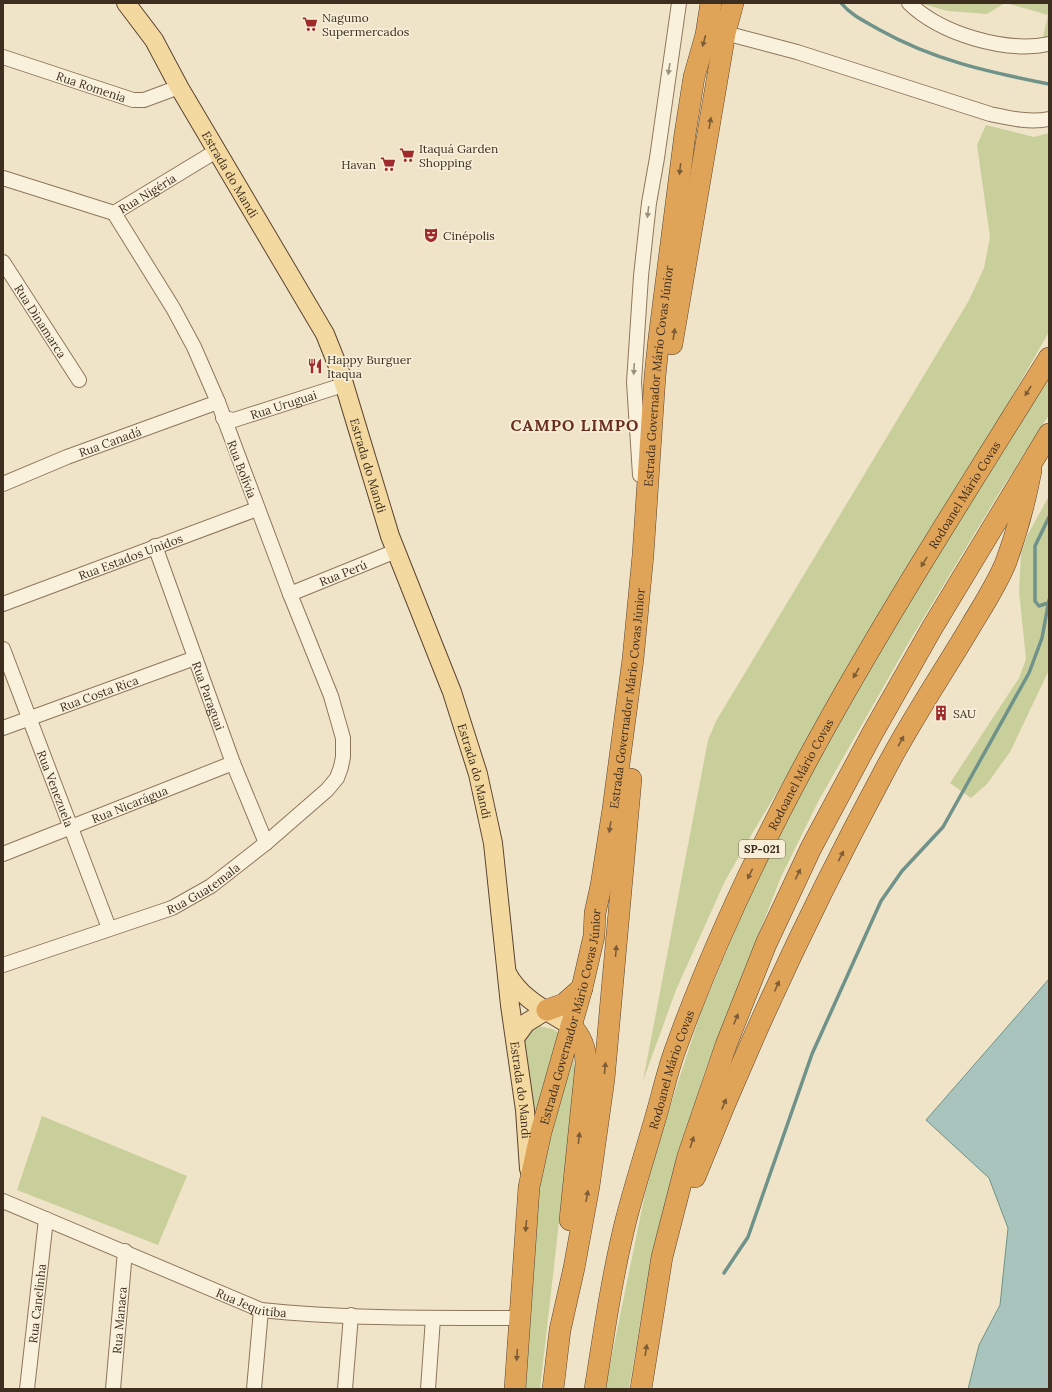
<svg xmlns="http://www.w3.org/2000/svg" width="1052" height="1392" font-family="Lora,serif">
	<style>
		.green { fill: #c9cf9b }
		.water { fill: #a9c4bc; stroke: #6f938a }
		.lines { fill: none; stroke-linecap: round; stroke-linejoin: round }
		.stream { stroke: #6f938a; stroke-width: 3.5 }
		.minor-casing { stroke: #8d765c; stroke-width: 16 }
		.major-casing { stroke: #5b4430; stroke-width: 20 }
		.highway-casing { stroke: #5b4430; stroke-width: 22 }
		.minor { stroke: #faf1dc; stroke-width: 14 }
		.major { stroke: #f3d9a0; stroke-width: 18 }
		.highway { stroke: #e0a458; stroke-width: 21 }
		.oneway { fill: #7e5d36 }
		.oneway2 { fill: #9c907e }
		.labels { text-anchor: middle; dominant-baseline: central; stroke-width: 3.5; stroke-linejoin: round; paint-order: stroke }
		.shield { fill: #f7eed8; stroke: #756857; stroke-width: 1 }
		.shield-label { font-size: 11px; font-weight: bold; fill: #3d2e20 }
		.poi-label { font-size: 12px; fill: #3d2e20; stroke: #f7eed8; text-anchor: start }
		.street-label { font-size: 12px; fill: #3d2e20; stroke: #f7eed8 }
		.district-label { font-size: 16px; font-weight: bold; letter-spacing: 1px; fill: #6b2e1e; stroke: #f7eed8 }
	</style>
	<rect width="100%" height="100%" fill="#f0e4c8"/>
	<!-- green -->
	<path class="green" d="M919,3H1005L987,14L948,11Z
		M1006,3H1049V38L1043,37L1048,15Z
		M986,125L1034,137L1049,133V332L956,494L756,827L725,881L676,990L643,1081L708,740L716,721L968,302L984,268L990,237L977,145Z
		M1049,370V415L1001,490L909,642L819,800L781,877L705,1071L683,1143L644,1301L629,1389H605L645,1194L663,1128L701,1012L761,869L865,671Z
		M1049,496V670L1010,752L987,784L971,798L950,783L1019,678L1026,659L1019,591L1021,554L1027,536Z
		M539,1026L553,1029L559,1033L534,1131C531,1108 518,1063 524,1041C526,1034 532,1029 539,1026Z
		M572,1052L576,1073L540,1389H525L539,1170Z
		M42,1116L187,1176L158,1245L17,1190Z"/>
	<!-- water -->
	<path class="water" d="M1049,979V1389H968L979,1345L1000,1305L1008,1228L989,1178L926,1120Z"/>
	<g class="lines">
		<!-- stream -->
		<path class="stream" d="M841,3C851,15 864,21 878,29C933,60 988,72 1049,84
			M1048,603L1039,606L1035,601V546L1049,517
			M724,1273L748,1237L812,1054L881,901L902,871L943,827L1029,673L1042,638L1049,600"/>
		<!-- minor casing -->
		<g class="minor-casing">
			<g id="minor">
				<path d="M909,3C941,34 1005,53 1049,44"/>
				<path d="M725,33L797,52L990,114C1009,118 1029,123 1049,119"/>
				<path id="s1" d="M3,57L133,100H144L179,87"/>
				<path id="s2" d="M3,178L114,213L218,150"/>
				<path id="s3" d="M3,262L79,380"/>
				<path id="s4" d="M223,418L234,420L343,385"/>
				<path d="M640,475L634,382L641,276L649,203L657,158L679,3"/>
				<path id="s5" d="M3,484L67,457L218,402"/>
				<path id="s6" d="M155,546L233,763L266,843"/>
				<path id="s7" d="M290,594L396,551"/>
				<path id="s8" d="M3,604L257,509"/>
				<path id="s9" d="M3,649L109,928"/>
				<path id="s10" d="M3,728L195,658"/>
				<path id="s11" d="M3,854L233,763"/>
				<path id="s12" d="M3,965L172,908L211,886L266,843L327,790L337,778L341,767L343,757V738L331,696L290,594L218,402L194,347L173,308L114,213"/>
				<path id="s13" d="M3,1201L261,1310C346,1319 433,1318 519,1318"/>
				<path id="s14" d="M27,1389L46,1219"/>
				<path id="s15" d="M113,1389L125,1251"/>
				<path d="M254,1389L261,1310"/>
				<path d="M345,1389L351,1315"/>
				<path d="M428,1389L433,1318"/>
			</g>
		</g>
		<!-- major casing -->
		<g class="major-casing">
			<g id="major">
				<path id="s16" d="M126,3L154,40L179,87L325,334L341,374L390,536L452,692L478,774L493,843L510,1005L525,1110L529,1169"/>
				<path d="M507,973C522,1000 546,1010 571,1026"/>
				<path d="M515,1038L526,1023L547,1010"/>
			</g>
		</g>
		<!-- highway casing -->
		<g class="highway-casing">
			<g id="highway">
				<path d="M672,344L725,33L733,3"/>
				<path d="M547,1010L564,1004L582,988"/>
				<path d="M695,1177C750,1038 814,902 885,770C911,720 943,673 972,624C984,604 997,584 1006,562C1017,532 1025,502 1031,471"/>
				<path d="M570,1220L586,1064C586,1049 582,1037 571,1026"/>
				<path id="s17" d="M515,1389L529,1187L541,1132L582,988L594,936L595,913L601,886L613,809L633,659L643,555L655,376L659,338L685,134L694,77L706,35L711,3"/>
				<path d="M553,1389L560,1330L574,1268L589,1186L604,1079L631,779"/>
				<path id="s18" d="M595,1389C604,1333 612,1276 626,1220C635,1185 646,1151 656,1116C663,1092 668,1068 677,1045C766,799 912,579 1049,358"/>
				<path d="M641,1389L662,1257L688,1156L726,1045L766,944L811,848L872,734L932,628L1049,434"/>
			</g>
		</g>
		<!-- minor -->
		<use href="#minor" class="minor"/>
		<!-- major -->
		<use href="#major" class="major"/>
		<!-- highway -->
		<use href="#highway" class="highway"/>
	</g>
	<!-- one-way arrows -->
	<defs><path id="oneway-solid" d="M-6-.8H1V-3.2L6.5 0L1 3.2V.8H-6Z"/></defs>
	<g class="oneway">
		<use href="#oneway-solid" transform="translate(704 41) rotate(105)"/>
		<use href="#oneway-solid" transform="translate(710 123) rotate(-80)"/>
		<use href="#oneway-solid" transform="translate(680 169) rotate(97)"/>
		<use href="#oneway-solid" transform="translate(674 334) rotate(-81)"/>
		<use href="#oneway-solid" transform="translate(1028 391) rotate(122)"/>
		<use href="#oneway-solid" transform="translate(924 562) rotate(122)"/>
		<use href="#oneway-solid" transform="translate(856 673) rotate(120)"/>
		<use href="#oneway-solid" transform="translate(901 741) rotate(-61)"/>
		<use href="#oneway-solid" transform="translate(610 827) rotate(99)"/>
		<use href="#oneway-solid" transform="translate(841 856) rotate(-63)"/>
		<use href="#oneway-solid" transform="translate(750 874) rotate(116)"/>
		<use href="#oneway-solid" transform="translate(798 874) rotate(-64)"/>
		<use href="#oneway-solid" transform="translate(616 951) rotate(-85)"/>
		<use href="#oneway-solid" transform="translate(777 986) rotate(-66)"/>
		<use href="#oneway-solid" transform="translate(736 1019) rotate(-68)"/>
		<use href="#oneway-solid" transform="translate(605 1068) rotate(-84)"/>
		<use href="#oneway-solid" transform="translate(724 1104) rotate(-67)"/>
		<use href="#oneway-solid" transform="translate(579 1138) rotate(-83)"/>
		<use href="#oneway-solid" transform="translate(692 1142) rotate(-72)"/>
		<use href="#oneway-solid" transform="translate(587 1196) rotate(-80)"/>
		<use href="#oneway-solid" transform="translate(526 1226) rotate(95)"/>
		<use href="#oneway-solid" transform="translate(646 1350) rotate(-81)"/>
		<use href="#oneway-solid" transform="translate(517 1355) rotate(94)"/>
	</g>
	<g class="oneway2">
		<use href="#oneway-solid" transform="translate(669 69) rotate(99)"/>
		<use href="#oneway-solid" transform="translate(648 212) rotate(97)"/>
		<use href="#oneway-solid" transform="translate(634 369) rotate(93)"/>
	</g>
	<!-- icons -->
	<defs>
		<g id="supermarket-bare" transform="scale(1.2)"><path d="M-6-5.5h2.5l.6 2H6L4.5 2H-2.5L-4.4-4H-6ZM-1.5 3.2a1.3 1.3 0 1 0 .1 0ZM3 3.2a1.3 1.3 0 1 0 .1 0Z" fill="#9e2a2b" stroke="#f7eed8" stroke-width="2.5" paint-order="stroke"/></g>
		<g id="theatre-bare" transform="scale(1.2)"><path d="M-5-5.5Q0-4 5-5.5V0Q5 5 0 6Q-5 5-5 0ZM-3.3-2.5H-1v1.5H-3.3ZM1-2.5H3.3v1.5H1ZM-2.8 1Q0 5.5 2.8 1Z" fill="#9e2a2b" stroke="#f7eed8" stroke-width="2.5" paint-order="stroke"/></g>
		<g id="restaurant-bare" transform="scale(1.2)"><path d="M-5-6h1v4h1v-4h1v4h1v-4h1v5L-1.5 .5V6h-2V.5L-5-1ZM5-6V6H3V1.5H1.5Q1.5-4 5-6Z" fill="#9e2a2b" stroke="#f7eed8" stroke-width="2.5" paint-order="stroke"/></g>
		<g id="building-bare" transform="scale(1.2)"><path d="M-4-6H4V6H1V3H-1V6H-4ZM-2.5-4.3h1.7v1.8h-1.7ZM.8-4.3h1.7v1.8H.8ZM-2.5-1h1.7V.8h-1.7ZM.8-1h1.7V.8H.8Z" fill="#9e2a2b" stroke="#f7eed8" stroke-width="2.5" paint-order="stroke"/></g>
	</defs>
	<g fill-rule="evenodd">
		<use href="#supermarket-bare" x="310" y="24"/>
		<use href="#supermarket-bare" x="407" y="155"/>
		<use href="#supermarket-bare" x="388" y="164"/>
		<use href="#theatre-bare" x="431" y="235"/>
		<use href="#restaurant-bare" x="315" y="366"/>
		<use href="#building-bare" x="941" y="713"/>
	</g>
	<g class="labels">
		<!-- shield labels -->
		<rect class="shield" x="739" y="840" width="46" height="18" rx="3"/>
		<g class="shield-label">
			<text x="762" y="849">SP-021</text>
		</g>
		<!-- poi labels -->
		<g class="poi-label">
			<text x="322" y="17">Nagumo<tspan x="322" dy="14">Supermercados</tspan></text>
			<text x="419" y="148">Itaquá Garden<tspan x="419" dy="14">Shopping</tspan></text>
			<text x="376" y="164" text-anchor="end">Havan</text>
			<text x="443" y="235">Cinépolis</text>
			<text x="327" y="359">Happy Burguer<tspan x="327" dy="14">Itaqua</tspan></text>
			<text x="953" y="713">SAU</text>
		</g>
		<!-- street labels -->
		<g class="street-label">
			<text stroke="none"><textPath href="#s1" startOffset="93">Rua Romenia</textPath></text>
			<text stroke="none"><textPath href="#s16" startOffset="201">Estrada do Mandi</textPath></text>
			<text stroke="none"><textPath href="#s2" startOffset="155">Rua Nigéria</textPath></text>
			<text stroke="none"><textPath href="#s3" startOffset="70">Rua Dinamarca</textPath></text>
			<text stroke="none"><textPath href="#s17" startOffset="1026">Estrada Governador Mário Covas Júnior</textPath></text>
			<text stroke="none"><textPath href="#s4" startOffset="63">Rua Uruguai</textPath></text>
			<text stroke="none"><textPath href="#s5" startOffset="115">Rua Canadá</textPath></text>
			<text stroke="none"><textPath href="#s16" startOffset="525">Estrada do Mandi</textPath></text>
			<text transform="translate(242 469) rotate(69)">Rua Bolívia</text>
			<text stroke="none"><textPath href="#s18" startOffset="976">Rodoanel Mário Covas</textPath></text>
			<text stroke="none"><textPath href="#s8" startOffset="136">Rua Estados Unidos</textPath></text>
			<text stroke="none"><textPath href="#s7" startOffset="57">Rua Perú</textPath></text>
			<text stroke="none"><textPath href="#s10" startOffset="102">Rua Costa Rica</textPath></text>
			<text stroke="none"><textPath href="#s6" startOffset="159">Rua Paraguai</textPath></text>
			<text stroke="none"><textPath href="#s17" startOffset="702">Estrada Governador Mário Covas Júnior</textPath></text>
			<text stroke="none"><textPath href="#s16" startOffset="849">Estrada do Mandi</textPath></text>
			<text stroke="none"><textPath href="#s18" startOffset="652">Rodoanel Mário Covas</textPath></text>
			<text stroke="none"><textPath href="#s9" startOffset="149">Rua Venezuela</textPath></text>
			<text stroke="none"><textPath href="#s11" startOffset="136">Rua Nicarágua</textPath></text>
			<text stroke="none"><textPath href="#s12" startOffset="215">Rua Guatemala</textPath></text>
			<text stroke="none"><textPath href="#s17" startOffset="378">Estrada Governador Mário Covas Júnior</textPath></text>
			<text stroke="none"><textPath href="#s18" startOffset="329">Rodoanel Mário Covas</textPath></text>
			<text stroke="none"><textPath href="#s16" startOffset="1172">Estrada do Mandi</textPath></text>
			<text stroke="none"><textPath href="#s13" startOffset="269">Rua Jequitiba</textPath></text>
			<text stroke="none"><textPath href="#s14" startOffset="86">Rua Canelinha</textPath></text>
			<text stroke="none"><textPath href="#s15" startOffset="69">Rua Manaca</textPath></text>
		</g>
		<!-- district labels -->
		<g class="district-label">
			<text x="575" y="425">CAMPO LIMPO</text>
		</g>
	</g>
	<!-- border -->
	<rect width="1052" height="1392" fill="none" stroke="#3d2e20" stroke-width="8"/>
</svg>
